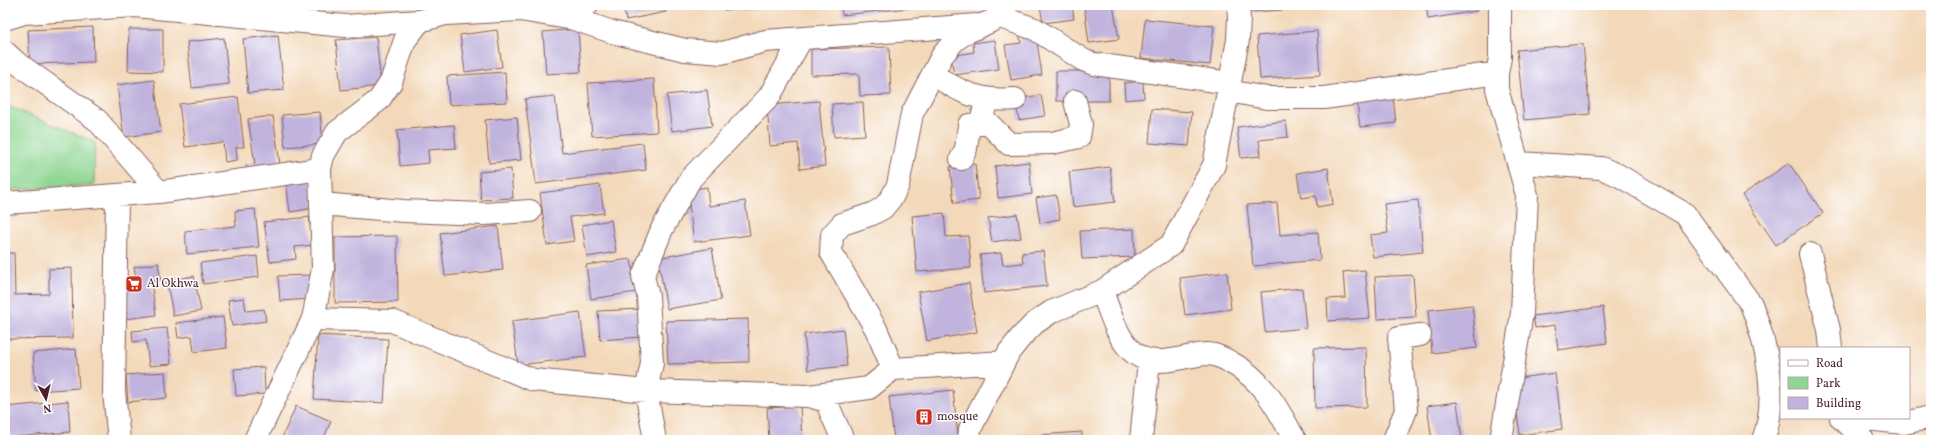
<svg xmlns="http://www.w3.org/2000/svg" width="1936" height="445" font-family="Vollkorn,serif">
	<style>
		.green { fill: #8ed692; stroke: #6c7a5e }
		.building { fill: #c0b3dd }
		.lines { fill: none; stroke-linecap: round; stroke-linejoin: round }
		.street-casing { stroke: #85605d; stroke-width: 24 }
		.secondary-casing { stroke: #85605d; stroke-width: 24 }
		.street { stroke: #fff; stroke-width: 22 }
		.secondary { stroke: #fff; stroke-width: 22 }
		.labels { text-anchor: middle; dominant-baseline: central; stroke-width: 3; stroke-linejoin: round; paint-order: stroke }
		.poi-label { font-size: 12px; fill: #4a1f2b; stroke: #fff; text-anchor: start }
	</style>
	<rect width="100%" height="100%" fill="#fff"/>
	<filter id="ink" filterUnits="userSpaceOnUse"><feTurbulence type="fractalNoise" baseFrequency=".025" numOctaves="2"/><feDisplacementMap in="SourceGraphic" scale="8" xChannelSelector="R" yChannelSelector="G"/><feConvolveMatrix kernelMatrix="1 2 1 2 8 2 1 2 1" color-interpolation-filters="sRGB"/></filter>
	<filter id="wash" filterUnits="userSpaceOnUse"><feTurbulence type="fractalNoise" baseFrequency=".012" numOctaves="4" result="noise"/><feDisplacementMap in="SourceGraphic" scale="16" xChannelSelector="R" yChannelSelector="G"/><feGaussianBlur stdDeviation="0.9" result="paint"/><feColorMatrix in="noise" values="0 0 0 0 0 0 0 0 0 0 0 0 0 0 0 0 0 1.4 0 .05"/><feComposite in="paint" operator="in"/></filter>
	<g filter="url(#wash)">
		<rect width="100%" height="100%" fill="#f3d9ba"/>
		<!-- green -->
		<path class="green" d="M5,105L95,142L94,185L5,190Z"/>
		<g id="blocks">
			<!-- building -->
			<path class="building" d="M266,5H281V6L267,7Z
				M623,5H665L666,12L626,20Z
				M724,5H774V8L724,10Z
				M841,5H908L909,8L842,15Z
				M1040,5H1072L1074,19L1043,23Z
				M1084,5H1113L1119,39L1089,43Z
				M1250,5H1314L1315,8L1251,12Z
				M1426,5H1476L1477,11L1428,19Z
				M1145,19L1214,26L1210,65L1141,58Z
				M93,27L94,62L30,64L28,30Z
				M129,29H163V72L128,71Z
				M578,29L581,72L546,74L543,32Z
				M1035,29L1042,75L1011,80L1005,45L1021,43L1019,32Z
				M497,30L502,67L465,72L460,35Z
				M1317,31L1320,75L1260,79L1257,36Z
				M278,35L284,90L248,93L243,39Z
				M376,37L381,86L341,90L336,40Z
				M224,38L229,84L192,88L187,42Z
				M995,40L999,69L954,75L951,56L974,52L973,43Z
				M1583,44L1590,114L1524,120L1517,50Z
				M889,47L891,95L860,96L859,74L811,75V49Z
				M1056,71H1109V101H1056Z
				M505,72L507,102L449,105L447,76Z
				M654,79L657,132L592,136L588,83Z
				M154,80L161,132L124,137L117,85Z
				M1143,81L1144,98L1125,100L1124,83Z
				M707,90L712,126L672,131L667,95Z
				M1041,95L1045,116L1019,120L1015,99Z
				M555,96L562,153L643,143L646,170L536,184L525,99Z
				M238,97L244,147H236L237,160L225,162L223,142L185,147L179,104Z
				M1393,97L1396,123L1360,127L1357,101Z
				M819,101L825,166L800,169L798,143L770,146L767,105Z
				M863,102L865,135L834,137L832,104Z
				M1152,109L1192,112L1189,146L1149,143Z
				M320,112L323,144L285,147L282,115Z
				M273,116L280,165L246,170V165L255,164L248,119Z
				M517,117L521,160L489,163L485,120Z
				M1286,121L1288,137L1259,140L1261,156L1241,158L1237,127Z
				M454,125L456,148L428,150L429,163L400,166L397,130Z
				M1029,162L1032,194L998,198L995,166Z
				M1789,163L1823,213L1776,245L1742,195Z
				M975,164L979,200L954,203L950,167Z
				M1110,167L1115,202L1073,207L1069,172Z
				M1328,168L1333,204L1317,207L1316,196L1301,198L1297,173Z
				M511,169L513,198L481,200L479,172Z
				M310,178L315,208L290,212L286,182Z
				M600,185L604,213L570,217L574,241L547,245L540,193Z
				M707,187L709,206L745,201L750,235L694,242L687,190Z
				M1056,195L1060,219L1040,223L1036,198Z
				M1418,200L1423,252L1373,257L1370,235L1388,233L1384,204Z
				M1277,203L1280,235L1318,232L1320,260L1253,266L1247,205Z
				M255,209L259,247L187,254L185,231L236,226L235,211Z
				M944,213L946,237L968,236L971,268L917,272L912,216Z
				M1017,214L1021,238L992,242L988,218Z
				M309,217L313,245L295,247L296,259L270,262L264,222Z
				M611,220L616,252L587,257L582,225Z
				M498,226L503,270L445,276L440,233Z
				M1134,229L1135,257L1082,259L1080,231Z
				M397,236L398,302L335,303V237Z
				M712,248L721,300L667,309L658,258Z
				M1043,251L1047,286L984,293L980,255L1001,253L1003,265L1023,263L1022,253Z
				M5,253H14L15,295L49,294V269L72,268L73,338L5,339Z
				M257,256L259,277L203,284L200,263Z
				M631,259L636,292L591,299L586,265Z
				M158,263L161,280L151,282L156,315L125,319L119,280L136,278L134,267Z
				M1365,270L1370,318L1328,321L1327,299L1345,298L1343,272Z
				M1227,272L1231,309L1185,315L1180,278Z
				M311,275L312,299L280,301L278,276Z
				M1413,275L1416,317L1377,319L1375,277Z
				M194,276L201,311L173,316L167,281Z
				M969,283L977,332L927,341L918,292Z
				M1302,288L1306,328L1265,332L1261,292Z
				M244,298L246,311L264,309L266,321L232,326L228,300Z
				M1472,305L1477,348L1432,353L1428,310Z
				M1603,307L1607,343L1558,350L1555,325L1535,328L1533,316Z
				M640,309L642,337L600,340L598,311Z
				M580,312L586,357L518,365L512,321Z
				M223,317L227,348L194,352L192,336L178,338L176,323Z
				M748,319L749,362L668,364L666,321Z
				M167,328L171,364L149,366L146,340L133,342L132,331Z
				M843,329L847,366L808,370L804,334Z
				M318,335L388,339L384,403L314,399Z
				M1366,347L1367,407L1315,408L1314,348Z
				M76,349L79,388L36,391L33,353Z
				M264,367L265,394L236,396L234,369Z
				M165,372L167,398L128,402L126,375Z
				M1555,373L1562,429L1520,435L1512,379Z
				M953,390L958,438L937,440H894L889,397Z
				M68,401L70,432L5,438V407Z
				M1457,402L1462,440H1432L1427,406Z
				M296,406L331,421L323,440H281Z
				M800,406L802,440H769L767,408Z
				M1082,432V440H1009V437Z"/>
		</g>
	</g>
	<g filter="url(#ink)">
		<use href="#blocks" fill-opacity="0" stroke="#85605d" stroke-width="1"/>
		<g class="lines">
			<!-- street casing -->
			<g class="street-casing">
				<path id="street" d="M1500,5V58L1497,73V89L1527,195L1522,313L1501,440
					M1000,17L1035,29L1083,60L1094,64L1230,83
					M5,19L24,13L135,6L345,26L420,21
					M574,19L612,32L685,50L722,53L765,41L977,25
					M5,52L17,63L97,120L159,192
					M933,74C960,93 981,102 1015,99
					M1228,91L1267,98H1324L1497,73
					M983,118L1009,144L1052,143L1079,137L1081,124L1075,101
					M961,159L966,149L969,125L980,124L985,107
					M1518,163L1601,168L1618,175L1685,214L1751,304C1767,344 1779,399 1763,440
					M117,195L114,392L119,440
					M5,203L159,192L320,169
					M321,204L404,211L484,214L530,211
					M1810,254L1829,330L1831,348
					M1102,291C1109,310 1118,341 1134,353C1156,370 1183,355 1207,354C1214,354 1224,358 1230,362C1263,379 1278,409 1295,440
					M313,319L392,321L533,380L646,391L809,396L869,388L893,369L1004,362
					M893,369L876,329L831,252L832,235L842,224L872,214L883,208L892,197L898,185L912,114L942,56L954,41L965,33L1000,17L1007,5
					M809,396L826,401L843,440
					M1841,418L1863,440
					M1856,418L1904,423L1931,417
					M655,440L646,391L652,363L648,296L643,276L662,229L691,178L769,97L802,38
					M969,440L970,429L1009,352L1021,337L1035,323L1051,312L1102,291L1171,245L1214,165L1238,40L1239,17L1238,5
					M1141,440L1149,361
					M1394,440L1406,410L1399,338L1420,335"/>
			</g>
			<!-- secondary casing -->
			<g class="secondary-casing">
				<path id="secondary" d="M255,440L313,319L323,269L320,169L323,156L337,132L379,100L391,82L405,40L420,21L446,14L520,10L574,19L587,5"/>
			</g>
			<!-- street -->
			<use href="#street" class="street"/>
			<!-- secondary -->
			<use href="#secondary" class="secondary"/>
		</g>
	</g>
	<!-- icons -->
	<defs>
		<g id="supermarket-square" transform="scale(0.9)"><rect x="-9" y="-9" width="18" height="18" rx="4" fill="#c8321e" stroke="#fff"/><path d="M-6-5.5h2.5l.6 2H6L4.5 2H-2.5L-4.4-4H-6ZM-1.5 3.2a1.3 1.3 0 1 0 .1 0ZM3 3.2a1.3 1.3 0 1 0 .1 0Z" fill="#fff"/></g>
		<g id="building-square" transform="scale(0.9)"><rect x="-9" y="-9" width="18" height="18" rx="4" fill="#c8321e" stroke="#fff"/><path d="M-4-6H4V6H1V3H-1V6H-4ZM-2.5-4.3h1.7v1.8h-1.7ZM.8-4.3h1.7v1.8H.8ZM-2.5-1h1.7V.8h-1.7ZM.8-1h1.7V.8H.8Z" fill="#fff"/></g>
	</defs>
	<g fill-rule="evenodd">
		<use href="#supermarket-square" x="134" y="284"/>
		<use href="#building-square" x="924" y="417"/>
	</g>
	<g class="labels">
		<!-- poi labels -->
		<g class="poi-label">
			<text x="147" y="284">Al Okhwa</text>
			<text x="937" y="417">mosque</text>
		</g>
	</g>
	<!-- margin -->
	<rect width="1936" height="445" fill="none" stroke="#fff" stroke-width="20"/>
	<!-- legend -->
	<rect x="1780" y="347" width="130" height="72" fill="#ffffff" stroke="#b7a5aa"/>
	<rect x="1788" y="360" width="20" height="6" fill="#ffffff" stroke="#b7a5aa"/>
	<text x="1816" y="367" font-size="12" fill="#4a1f2b">Road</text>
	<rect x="1788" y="377" width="20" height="12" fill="#8ed692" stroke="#b7a5aa"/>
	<text x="1816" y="387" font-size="12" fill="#4a1f2b">Park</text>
	<rect x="1788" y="397" width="20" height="12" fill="#c0b3dd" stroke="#b7a5aa"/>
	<text x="1816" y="407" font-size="12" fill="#4a1f2b">Building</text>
	<!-- north arrow -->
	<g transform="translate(46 399) rotate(172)" stroke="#ffffff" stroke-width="3" paint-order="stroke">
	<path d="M0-3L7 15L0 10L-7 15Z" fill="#4a1f2b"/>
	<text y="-6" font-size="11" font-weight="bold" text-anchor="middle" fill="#4a1f2b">N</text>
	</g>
</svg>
